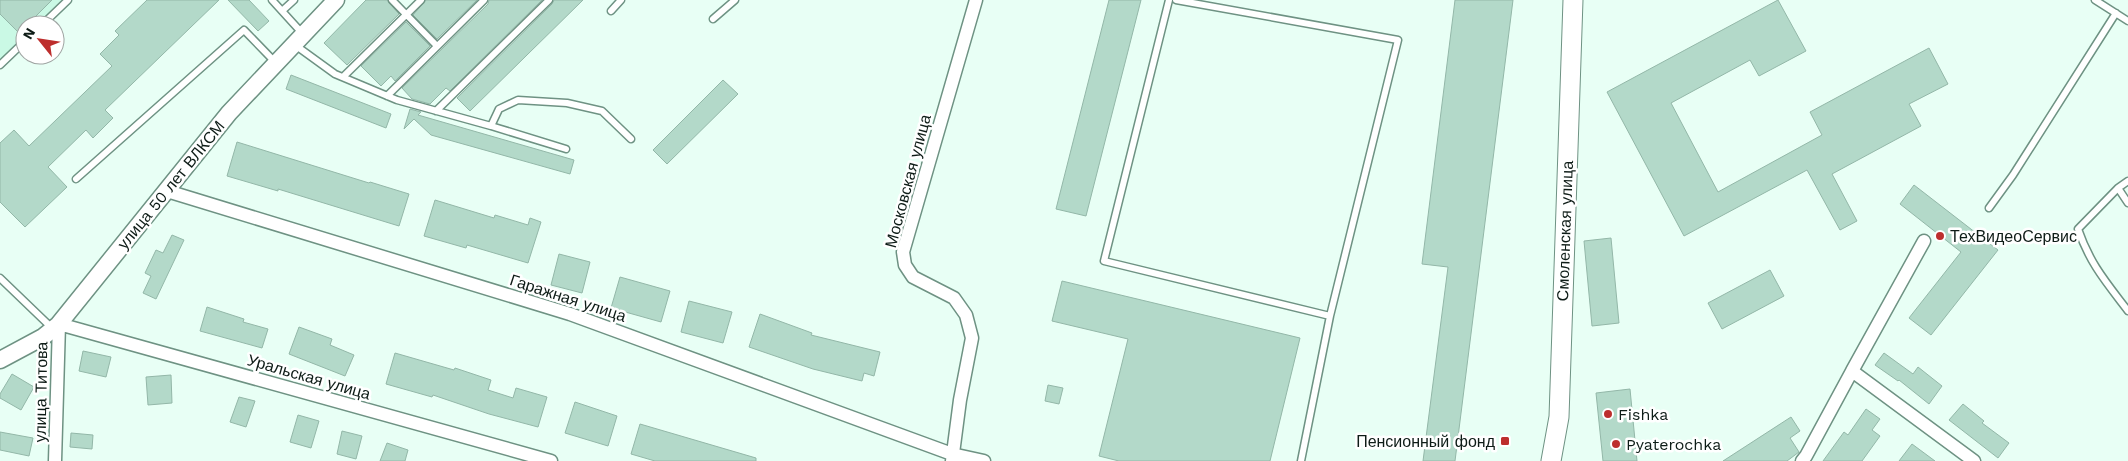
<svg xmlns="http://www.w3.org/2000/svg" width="2128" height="461" font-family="'Work Sans',sans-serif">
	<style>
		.built { fill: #caf9e5 }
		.building { fill: #b3d9c9; stroke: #93b7a8 }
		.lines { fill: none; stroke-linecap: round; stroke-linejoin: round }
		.service-casing { stroke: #6e9283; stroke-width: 9 }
		.minor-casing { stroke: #6e9283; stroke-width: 15 }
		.tertiary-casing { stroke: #6e9283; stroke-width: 19 }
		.secondary-casing { stroke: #6e9283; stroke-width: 21 }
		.service { stroke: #fff; stroke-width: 6 }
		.minor { stroke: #fff; stroke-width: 12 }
		.tertiary { stroke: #fff; stroke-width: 16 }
		.secondary { stroke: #fff; stroke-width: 19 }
		.poi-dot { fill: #bd2e2d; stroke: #fff; stroke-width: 2 }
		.labels { text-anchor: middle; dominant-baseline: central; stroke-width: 5; stroke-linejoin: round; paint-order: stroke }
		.street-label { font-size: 16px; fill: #0e1c17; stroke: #fff }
		.poi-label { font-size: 16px; fill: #0e1c17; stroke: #fff; text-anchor: start }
	</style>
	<rect width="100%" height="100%" fill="#e8fff5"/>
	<!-- built -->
	<path class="built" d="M0,0H70L45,25H25V44L0,69Z"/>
	<!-- building -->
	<path class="building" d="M0,0H52L19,33L0,14Z
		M147,0H219L105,110L113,118L93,138L86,130L48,167L67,187L25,227L0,202V143L14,130L29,146L112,66L100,54L119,35L115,31Z
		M228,0H249L269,21L258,31Z
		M366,0H387L399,14L347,65L324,43Z
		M426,0H477L437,39L413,15Z
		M489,0H542L450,91L446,88L430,104L412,99L402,88L488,4Z
		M554,0H583L470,111L457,98L552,4Z
		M1109,0H1141L1086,216L1056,209Z
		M1455,0H1513L1455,461H1423L1448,267L1422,264Z
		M1778,0L1806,51L1759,76L1750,60L1671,103L1718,192L1822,135L1810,112L1929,48L1948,84L1909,104L1921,126L1832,174L1857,221L1840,230L1807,170L1684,236L1607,92Z
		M406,22L430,46L395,81L391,76L381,86L361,66Z
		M291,75L391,114L386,128L286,89Z
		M723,80L738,94L667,164L653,150Z
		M410,109L421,112L418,115L574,160L570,174L431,135L414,119L404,129Z
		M237,142L369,183L370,182L409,194L399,226L278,189V191L227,176Z
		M1914,185L1998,250L1931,335L1909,318L1961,252L1900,204Z
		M435,200L494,218L495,215L528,225L530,218L541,222L528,263L467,245L466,248L424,236Z
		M172,235L184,240L156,299L143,293L151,276L145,273L156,250L163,253Z
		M1611,238L1619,323L1592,326L1584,241Z
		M559,254L590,262L582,293L551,285Z
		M1770,270L1784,296L1722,329L1708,303Z
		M620,277L670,291L661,322L611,308Z
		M1062,281L1300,338L1270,461H1119L1099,456L1128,339L1052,321Z
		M689,301L732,312L723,343L681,332Z
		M207,307L244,319L243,322L268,329L262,348L200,331Z
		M760,314L812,333L811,335L880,352L874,376L864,373L862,381L813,369L749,347Z
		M299,327L332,339L330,345L354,355L345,376L289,354Z
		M83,351L111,357L106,377L79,371Z
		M395,353L454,370L455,368L491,380L488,390L513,398L516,388L547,397L538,427L489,414L433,395L432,397L386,384Z
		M1884,353L1913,374L1918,367L1942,386L1929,404L1899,380L1898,381L1875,365Z
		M12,374L34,387L21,410L0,398V394Z
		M171,375L172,403L148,405L146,377Z
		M1048,385L1063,388L1059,404L1045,401Z
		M1630,389L1637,461H1603L1596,393Z
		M239,397L255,401L246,427L230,422Z
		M575,402L617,416L608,446L565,433Z
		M1963,404L1984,421L1982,423L2009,443L1998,458L1949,420Z
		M1866,409L1880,419L1872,430L1880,436L1862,461H1823L1844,432L1848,435Z
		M298,415L319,421L311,448L290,442Z
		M1791,417L1800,431L1790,438L1799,452L1787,461H1723Z
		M640,424L756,458V461H655L631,454Z
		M342,431L362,436L356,459L337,454Z
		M0,432L33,438L29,456L0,450Z
		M71,433L93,435L92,449L70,447Z
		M387,443L408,450L405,461H380Z
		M1912,444L1935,461H1899Z"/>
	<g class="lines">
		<!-- service casing -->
		<g class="service-casing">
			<path id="service" d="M272,0L302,33
				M392,0L437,46
				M1169,0L1104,261L1330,316
				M1176,0L1398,40L1330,316L1301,461
				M2095,0L2128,21
				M282,11L294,0
				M611,11L621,0
				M713,19L735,0
				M42,25L68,0
				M295,45L335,74L397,100L491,126L566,149
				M0,65L25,41
				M343,77L421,0
				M387,96L484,0
				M436,111L549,0
				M491,126L499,109L518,100L567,103L602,111L631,139
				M76,179L244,30L275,62
				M2128,181L2118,188L2078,229C2090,264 2106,282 2128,311
				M2118,188L2128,203
				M1989,208L2013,175L2116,13
				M0,278L52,328"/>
		</g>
		<!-- minor casing -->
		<g class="minor-casing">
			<path id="minor" d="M167,191L570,314L952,454L984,461
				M1852,371L1924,241
				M55,461L59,324L551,461
				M952,461L960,400L972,338L966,315L954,298L913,277L905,265L903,252L976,0
				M1802,461L1806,456L1852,371L1974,461"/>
		</g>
		<!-- tertiary casing -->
		<g class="tertiary-casing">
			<path id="tertiary" d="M0,360L43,337L58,325L229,113L336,0"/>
		</g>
		<!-- secondary casing -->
		<g class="secondary-casing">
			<path id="secondary" d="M1551,461L1559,417L1573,0"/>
		</g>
		<!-- service -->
		<use href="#service" class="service"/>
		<!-- minor -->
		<use href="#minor" class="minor"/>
		<!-- tertiary -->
		<use href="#tertiary" class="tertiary"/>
		<!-- secondary -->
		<use href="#secondary" class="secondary"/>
	</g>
	<!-- markers -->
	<g class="poi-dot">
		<circle cx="1940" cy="236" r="5"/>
		<circle cx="1608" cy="414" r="5"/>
		<rect x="1500" y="436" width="10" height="10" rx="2.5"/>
		<circle cx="1616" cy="444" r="5"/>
	</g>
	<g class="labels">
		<!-- street labels -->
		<g class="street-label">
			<text transform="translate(908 181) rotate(-75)">Московская улица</text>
			<text transform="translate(171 185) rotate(-51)">улица 50 лет ВЛКСМ</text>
			<text transform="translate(1565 231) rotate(-88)">Смоленская улица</text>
			<text transform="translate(568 298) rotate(18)">Гаражная улица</text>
			<text transform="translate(309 377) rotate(16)">Уральская улица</text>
			<text transform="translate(41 392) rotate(-89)">улица Титова</text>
		</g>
		<!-- poi labels -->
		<g class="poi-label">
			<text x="1950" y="236">ТехВидеоСервис</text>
			<text x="1618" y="414">Fishka</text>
			<text x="1495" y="441" text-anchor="end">Пенсионный фонд</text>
			<text x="1626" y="444">Pyaterochka</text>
		</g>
	</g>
	<!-- north arrow -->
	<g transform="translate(40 40) rotate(300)"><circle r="24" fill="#ffffff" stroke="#9fa4a2"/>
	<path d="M0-4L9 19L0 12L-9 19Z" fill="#bd2e2d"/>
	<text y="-8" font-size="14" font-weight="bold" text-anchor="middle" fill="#0e1c17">N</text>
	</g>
</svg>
